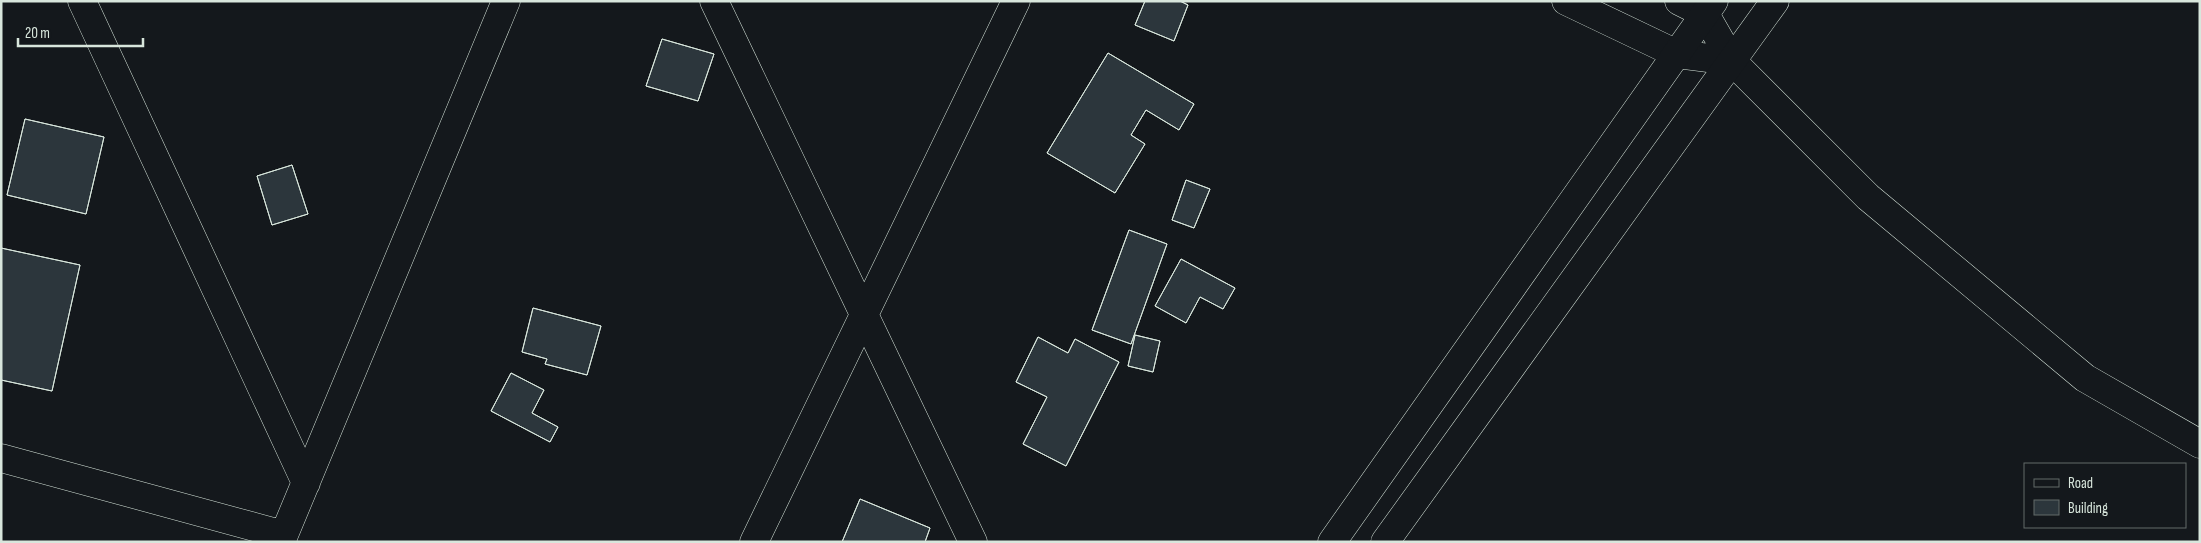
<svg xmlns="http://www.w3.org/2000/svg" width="2201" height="543" font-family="'Sofia Sans Condensed',sans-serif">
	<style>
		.building { fill: #2c363c; stroke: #d8e6dc }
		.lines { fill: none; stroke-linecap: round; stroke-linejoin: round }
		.street-casing { stroke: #d8e6dc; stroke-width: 29 }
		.secondary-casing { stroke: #d8e6dc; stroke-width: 29 }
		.street { stroke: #14181c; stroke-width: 28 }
		.secondary { stroke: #14181c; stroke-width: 28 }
	</style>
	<rect width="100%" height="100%" fill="#14181c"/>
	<!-- building -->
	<path class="building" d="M1145,1H1180L1188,5L1174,41L1135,25Z
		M1145,1H1180L1188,5L1174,41L1135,25Z
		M662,39L714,54L698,101L646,86Z
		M662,39L714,54L698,101L646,86Z
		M1108,53L1194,104L1179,130L1146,110L1131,135L1145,144L1115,193L1047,153Z
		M1108,53L1194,104L1179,130L1146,110L1131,135L1145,144L1115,193L1047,153Z
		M25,119L104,137L86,214L7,195Z
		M25,119L104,137L86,214L7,195Z
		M292,165L308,214L272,225L257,176Z
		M292,165L308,214L272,225L257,176Z
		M1186,180L1210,189L1194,228L1172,220Z
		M1186,180L1210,189L1194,228L1172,220Z
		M1129,230L1167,244L1131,344L1092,330Z
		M1129,230L1167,244L1131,344L1092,330Z
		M1,248L80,265L52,391L1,380Z
		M1,248L80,265L52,391L1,380Z
		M1181,259L1235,288L1223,309L1200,297L1186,323L1155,306Z
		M1181,259L1235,288L1223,309L1200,297L1186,323L1155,306Z
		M533,308L601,326L587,375L545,364L547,359L522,352Z
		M533,308L601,326L587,375L545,364L547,359L522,352Z
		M1135,335L1160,341L1153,372L1128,366Z
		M1135,335L1160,341L1153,372L1128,366Z
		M1038,337L1068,353L1075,339L1119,362L1066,466L1023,444L1047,397L1016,382Z
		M1038,337L1068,353L1075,339L1119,362L1066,466L1023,444L1047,397L1016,382Z
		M511,373L544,390L532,413L558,427L550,442L491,411Z
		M511,373L544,390L532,413L558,427L550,442L491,411Z
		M860,499L930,528L925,542H842Z
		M860,499L930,528L925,542H842Z"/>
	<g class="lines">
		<!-- street casing -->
		<g class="street-casing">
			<path id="street" d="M82,1L306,483
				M714,1L973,542
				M1566,1L1677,54L1732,61L1705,14L1679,1
				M1732,61L1868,197L2085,378L2200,444
				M1,458L284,535
				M281,542L506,1
				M754,542L1016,1"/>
		</g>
		<!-- secondary casing -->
		<g class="secondary-casing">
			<path id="secondary" d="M1332,542L1714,1
				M1385,542L1775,1"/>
		</g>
		<!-- street -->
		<use href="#street" class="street"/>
		<!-- secondary -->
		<use href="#secondary" class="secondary"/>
	</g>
	<!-- border -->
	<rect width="2201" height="543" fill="none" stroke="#d8e6dc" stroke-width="5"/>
	<!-- legend -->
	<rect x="2024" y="463" width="162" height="65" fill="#14181c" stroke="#626a69"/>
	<rect x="2034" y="479" width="25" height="8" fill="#14181c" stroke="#626a69"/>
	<text x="2068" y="488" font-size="15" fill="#d8e6dc">Road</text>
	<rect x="2034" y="500" width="25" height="15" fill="#2c363c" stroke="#626a69"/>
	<text x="2068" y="513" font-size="15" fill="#d8e6dc">Building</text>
	<!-- scale -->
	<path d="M18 38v8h125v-8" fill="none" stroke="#d8e6dc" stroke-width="2.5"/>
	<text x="25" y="38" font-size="15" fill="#d8e6dc" stroke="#14181c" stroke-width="4" paint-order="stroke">20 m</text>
</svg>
